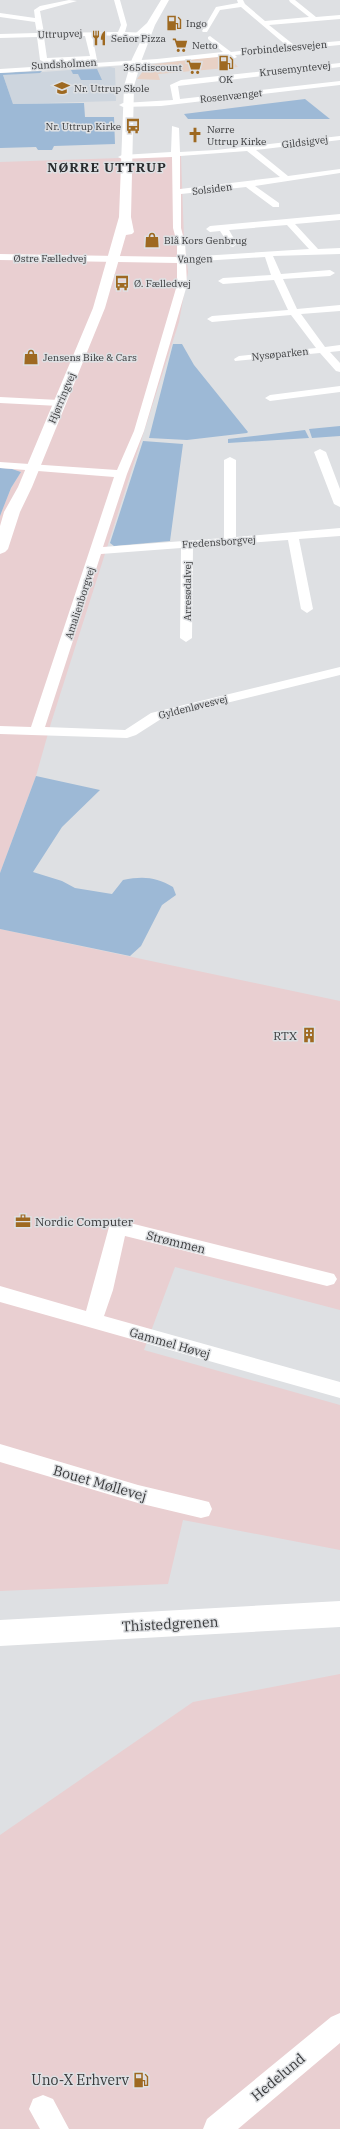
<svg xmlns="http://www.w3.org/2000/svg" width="340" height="2129" font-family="'IBM Plex Serif',serif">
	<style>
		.commercial { fill: #e8d1c5 }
		.industrial { fill: #e9cfd1 }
		.built { fill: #cdd5de }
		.green { fill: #9db9d6 }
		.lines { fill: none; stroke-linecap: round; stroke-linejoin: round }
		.minor { fill: #fff; fill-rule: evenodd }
		.major { fill: #fff; fill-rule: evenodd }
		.labels { text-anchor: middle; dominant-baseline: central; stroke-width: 3; stroke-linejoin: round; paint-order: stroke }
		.far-poi-label { font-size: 10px; fill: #393a3c; stroke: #dee0e3; text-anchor: start }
		.far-street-label { font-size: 10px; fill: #393a3c; stroke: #dee0e3 }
		.poi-label { font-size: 12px; fill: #393a3c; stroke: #dee0e3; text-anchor: end }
		.street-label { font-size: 12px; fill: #393a3c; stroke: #dee0e3 }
		.far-district-label { font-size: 13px; font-weight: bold; letter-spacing: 1px; fill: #292b2d; stroke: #dee0e3 }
		.near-street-label { font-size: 14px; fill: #393a3c; stroke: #dee0e3 }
		.near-poi-label { font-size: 14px; fill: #393a3c; stroke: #dee0e3; text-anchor: end }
	</style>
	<rect width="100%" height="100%" fill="#dee0e3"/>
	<!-- commercial -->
	<path class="commercial" d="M227,55L238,67L158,74L160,80L137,79L148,65Z"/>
	<!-- industrial -->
	<path class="industrial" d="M181,156L184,239L188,272L179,322L51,723L36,776L0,873V516L11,488L21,472L12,469L0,468V162Z
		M0,929L340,1001V1310L175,1267L144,1350L340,1405V1550L183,1520L168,1584L0,1591Z
		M340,1674V2129H0V1835L193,1702Z"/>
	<!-- built -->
	<path class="built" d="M110,67L115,68L116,101L13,104L3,75Z"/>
	<!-- green -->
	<path class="green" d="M97,69L102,80H81L78,74H73L71,70Z
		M42,71L40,73L3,75L13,104L84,103L85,117H114L115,144L54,146L52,150H38L36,147L0,148V73Z
		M305,99L330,119H188L184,114Z
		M173,344H182L194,365L248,432L247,433L187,440L149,438Z
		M340,426V436L312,438L309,429Z
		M305,430L309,438L228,443V439Z
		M143,441L183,444L170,541L114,546L110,543Z
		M0,468L12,469L21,472L11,488L0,516Z
		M36,776L100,790L62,827L33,872L62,881L75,888L112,894L123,880C143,876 156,877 173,887L176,895L162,905L141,946L130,956L0,929V873Z"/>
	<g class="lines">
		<!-- minor -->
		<path class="minor" d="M69,0L77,1L40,11L44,33L118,32L121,25L114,0H120L127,25L125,32L148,33L151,35L148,37L92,35L97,60L44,62L40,60L37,37L0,38V34L37,33L35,22L0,17V13L35,18L34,10L40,6ZM85,36L90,56L47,58L44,37Z
			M237,0H243L245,4L265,21L309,17L290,2L289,0H295L316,17L340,15V19L269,25L294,45L340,41V45L235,55L237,57L233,59L228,56L157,63L0,73V69L157,59L223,52L208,39V37L210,36L231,52L287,46L241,7L220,10L207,32H203L202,31L216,7L238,3Z
			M340,63V67L178,86L180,99L340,81V85L161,106L123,107L119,105L123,103L173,100L170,85L181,80Z
			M172,126L179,128L180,152L216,150L340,136V140L256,150L288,176L340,169V173L255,186L279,203V207H273L246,187L181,194V228L185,243L186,257L309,249L287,225L229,230L237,244L233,247L230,246L220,231L210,232L206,229L210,226L340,214V220L295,224L318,249L340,248V254L273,256L281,274L330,270L335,273L330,276L283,279L297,309L340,305V311L301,314L325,347L340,345V351L330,352L340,363V372L336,371L320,353L235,361L234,359L239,356L316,348L291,315L212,322L207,319L212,316L288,310L274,280L223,284L218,281L223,278L271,275L265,257L186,262L187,285L171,340L144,431L127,474L103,547L224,538V460L230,457L236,460V537L340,528V536L299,539L313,609L307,613L301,609L288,540L193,547L192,638L186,642L180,638L181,548L101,554L45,727L125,730L151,713L340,667V675L161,719L136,735L127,738L0,734V726L31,727L114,477L0,468V462L117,470L134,431L177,285V263L0,260V254L177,257V243L173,228L172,157L122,159L118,157L122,155L171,152ZM247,151L280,177L180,189V156Z
			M340,386V392L270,401L265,398L270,395Z
			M0,397L59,400L64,403L59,406L0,403Z
			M320,449L326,452L340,489V507L334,504L314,452Z
			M118,1220L334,1274L337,1279L334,1284L327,1286L125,1236L113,1290L104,1316L340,1382V1398L0,1302V1286L86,1311L109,1227L111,1222Z
			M0,1444L138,1485L201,1500L209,1502L212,1509L209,1516L201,1518L138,1503L0,1462Z
			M340,2013V2043L238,2129H203L207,2119L331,2017Z
			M43,2095L53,2099L69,2129H40L29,2109L33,2099Z"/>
		<!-- major -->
		<path class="major" d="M161,0H169L155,25L142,59L134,86L131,217L134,232L132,234L126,235L105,308L32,487L20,512L8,549L5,552L0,554V526L4,512L18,487L93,308L119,217L124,86L132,59L144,34L140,36L136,33L147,23Z
			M340,1601V1627L0,1646V1620Z"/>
	</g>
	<!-- icons -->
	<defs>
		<g id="fuel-bare" transform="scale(1.2)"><path d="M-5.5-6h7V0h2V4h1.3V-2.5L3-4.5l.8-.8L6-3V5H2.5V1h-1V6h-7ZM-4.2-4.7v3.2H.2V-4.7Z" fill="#9e6921" stroke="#dee0e3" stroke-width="2.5" paint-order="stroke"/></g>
		<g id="restaurant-bare" transform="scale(1.2)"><path d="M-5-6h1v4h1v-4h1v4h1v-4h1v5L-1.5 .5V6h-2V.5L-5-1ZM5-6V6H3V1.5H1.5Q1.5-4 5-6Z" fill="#9e6921" stroke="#dee0e3" stroke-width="2.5" paint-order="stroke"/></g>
		<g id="supermarket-bare" transform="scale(1.2)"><path d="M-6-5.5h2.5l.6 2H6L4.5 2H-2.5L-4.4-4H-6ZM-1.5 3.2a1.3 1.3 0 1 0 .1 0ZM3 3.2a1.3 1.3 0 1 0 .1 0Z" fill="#9e6921" stroke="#dee0e3" stroke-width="2.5" paint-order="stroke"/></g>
		<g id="school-bare" transform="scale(1.2)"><path d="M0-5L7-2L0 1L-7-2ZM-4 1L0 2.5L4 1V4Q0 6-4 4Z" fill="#9e6921" stroke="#dee0e3" stroke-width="2.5" paint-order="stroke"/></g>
		<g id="bus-bare" transform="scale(1.2)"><path d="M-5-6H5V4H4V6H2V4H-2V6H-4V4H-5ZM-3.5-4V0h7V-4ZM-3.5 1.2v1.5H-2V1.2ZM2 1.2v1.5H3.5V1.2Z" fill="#9e6921" stroke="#dee0e3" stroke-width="2.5" paint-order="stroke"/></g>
		<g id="church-bare" transform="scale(1.2)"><path d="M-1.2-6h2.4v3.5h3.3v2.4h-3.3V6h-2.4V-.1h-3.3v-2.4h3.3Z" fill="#9e6921" stroke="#dee0e3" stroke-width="2.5" paint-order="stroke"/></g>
		<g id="shop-bare" transform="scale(1.2)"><path d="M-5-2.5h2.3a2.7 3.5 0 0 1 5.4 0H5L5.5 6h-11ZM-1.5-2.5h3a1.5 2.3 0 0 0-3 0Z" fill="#9e6921" stroke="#dee0e3" stroke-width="2.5" paint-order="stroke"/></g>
		<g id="building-bare" transform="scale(1.2)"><path d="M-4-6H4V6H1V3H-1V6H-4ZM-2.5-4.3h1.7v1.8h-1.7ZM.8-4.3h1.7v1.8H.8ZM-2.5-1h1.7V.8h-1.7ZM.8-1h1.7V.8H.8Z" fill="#9e6921" stroke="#dee0e3" stroke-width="2.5" paint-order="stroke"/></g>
		<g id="office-bare" transform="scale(1.2)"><path d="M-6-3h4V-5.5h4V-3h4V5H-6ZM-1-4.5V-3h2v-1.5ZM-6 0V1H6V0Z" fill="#9e6921" stroke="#dee0e3" stroke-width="2.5" paint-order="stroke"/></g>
	</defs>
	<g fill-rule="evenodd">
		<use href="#fuel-bare" x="174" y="23"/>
		<use href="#restaurant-bare" x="99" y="38"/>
		<use href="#supermarket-bare" x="180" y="45"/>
		<use href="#fuel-bare" x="226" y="63"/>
		<use href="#supermarket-bare" x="194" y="67"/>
		<use href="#school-bare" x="62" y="88"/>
		<use href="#bus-bare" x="133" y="126"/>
		<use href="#church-bare" x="195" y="135"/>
		<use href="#shop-bare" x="152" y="240"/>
		<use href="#bus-bare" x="122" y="283"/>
		<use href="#shop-bare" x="31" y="357"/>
		<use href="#building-bare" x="309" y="1035"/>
		<use href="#office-bare" x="23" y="1221"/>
		<use href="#fuel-bare" x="141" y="2080"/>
	</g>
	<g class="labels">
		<!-- far-poi labels -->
		<g class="far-poi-label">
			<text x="186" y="23">Ingo</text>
			<text x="111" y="38">Señor Pizza</text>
			<text x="192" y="45">Netto</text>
			<text x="182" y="67" text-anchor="end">365discount</text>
			<text x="226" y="79" text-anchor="middle">OK</text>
			<text x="74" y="88">Nr. Uttrup Skole</text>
			<text x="121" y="126" text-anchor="end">Nr. Uttrup Kirke</text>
			<text x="207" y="129">Nørre<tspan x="207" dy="12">Uttrup Kirke</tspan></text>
			<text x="164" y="240">Blå Kors Genbrug</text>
			<text x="134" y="283">Ø. Fælledvej</text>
			<text x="43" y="357">Jensens Bike &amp; Cars</text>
		</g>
		<!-- far-street labels -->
		<g class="far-street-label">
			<text transform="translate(60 34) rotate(-2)">Uttrupvej</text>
			<text transform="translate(284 48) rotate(-5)">Forbindelsesvejen</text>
			<text transform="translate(64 64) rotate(-3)">Sundsholmen</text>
			<text transform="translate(295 69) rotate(-6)">Krusemyntevej</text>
			<text transform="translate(231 96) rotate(-6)">Rosenvænget</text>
			<text transform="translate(305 142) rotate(-7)">Gildsigvej</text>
			<text transform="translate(212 189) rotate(-7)">Solsiden</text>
			<text x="50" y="258">Østre Fælledvej</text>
			<text transform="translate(195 259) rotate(-1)">Vangen</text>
			<text transform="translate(280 354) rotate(-6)">Nysøparken</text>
			<text transform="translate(62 398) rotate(-67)">Hjørringvej</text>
			<text transform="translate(219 542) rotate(-4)">Fredensborgvej</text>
			<text transform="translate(187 591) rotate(-90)">Arresødalvej</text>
			<text transform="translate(80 603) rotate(-72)">Amalienborgvej</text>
			<text transform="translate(193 707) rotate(-14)">Gyldenløvesvej</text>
		</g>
		<!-- poi labels -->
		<g class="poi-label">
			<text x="297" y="1035">RTX</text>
			<text x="35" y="1221" text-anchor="start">Nordic Computer</text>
		</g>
		<!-- street labels -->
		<g class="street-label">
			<text transform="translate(176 1242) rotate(14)">Strømmen</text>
			<text transform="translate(170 1343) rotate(16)">Gammel Høvej</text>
		</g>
		<!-- far-district labels -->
		<g class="far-district-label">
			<text x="107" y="167">NØRRE UTTRUP</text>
		</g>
		<!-- near-street labels -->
		<g class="near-street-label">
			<text transform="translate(100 1483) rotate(16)">Bouet Møllevej</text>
			<text transform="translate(170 1624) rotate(-3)">Thistedgrenen</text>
			<text transform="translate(278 2077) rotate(-40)">Hedelund</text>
		</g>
		<!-- near-poi labels -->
		<g class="near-poi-label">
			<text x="129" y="2080">Uno-X Erhverv</text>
		</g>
	</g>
</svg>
